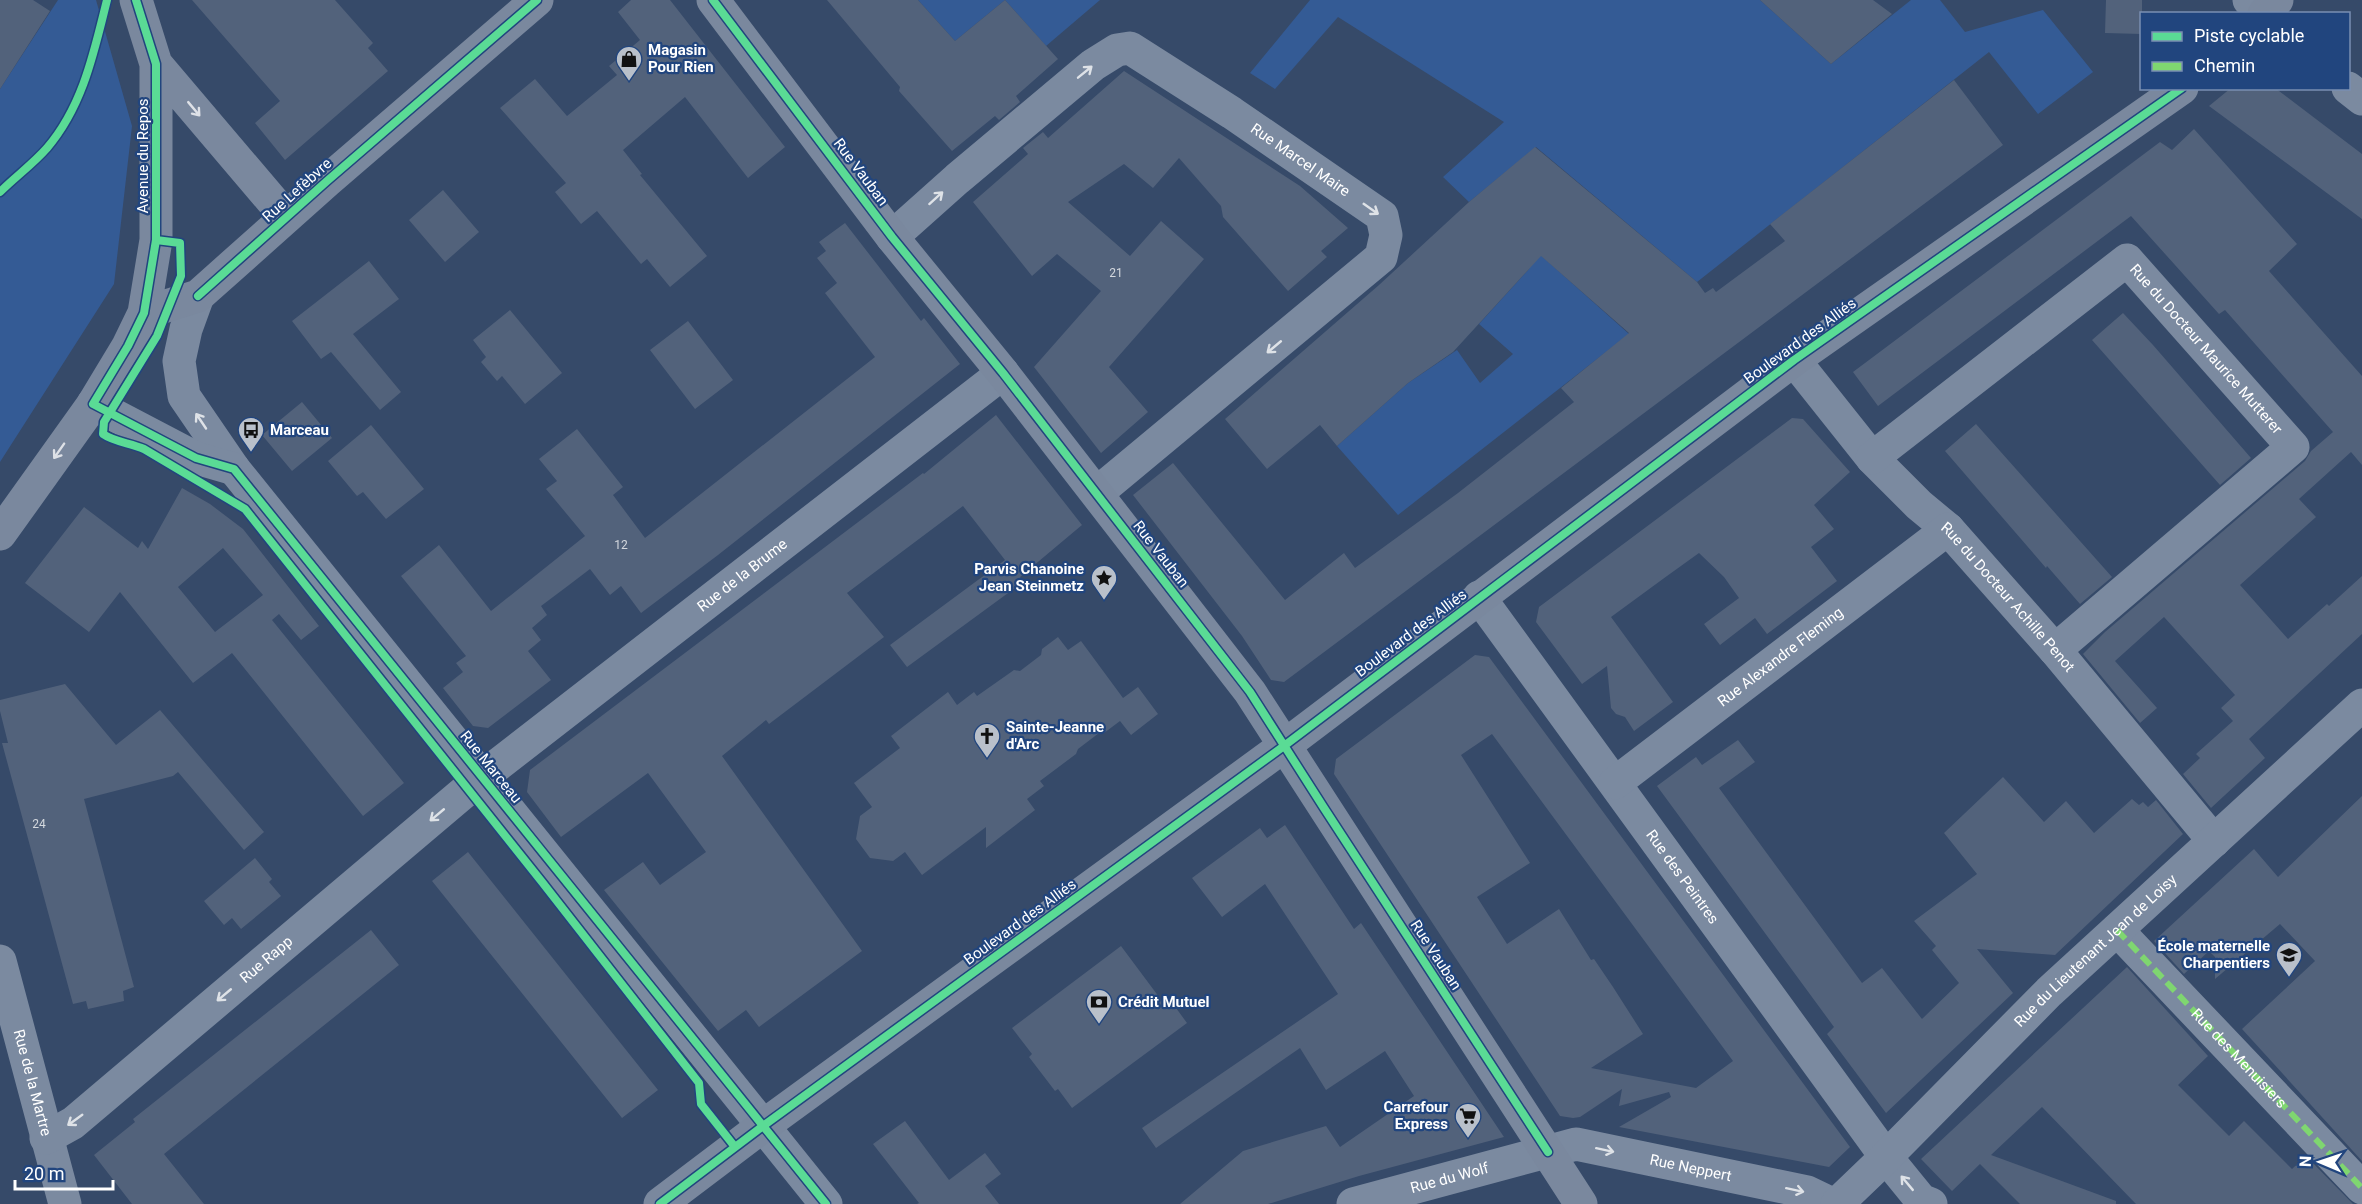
<svg xmlns="http://www.w3.org/2000/svg" width="2362" height="1204" font-family="Roboto,sans-serif">
	<style>
		.green { fill: #345b95 }
		.building { fill: #52627b; fill-rule: evenodd }
		.lines { fill: none; stroke-linecap: round; stroke-linejoin: round }
		.minor { stroke: #7b8aa0; stroke-width: 33 }
		.major { stroke: #7a889e; stroke-width: 33 }
		.quiet { stroke: #7fd670; stroke-width: 6; stroke-dasharray: 12 6; stroke-linecap: butt }
		.cycleway-casing { stroke: #21457e; stroke-width: 11 }
		.cycleway { stroke: #5adb95; stroke-width: 8 }
		.oneway { stroke: #dee2e7 }
		.oneway2 { stroke: #dee1e7 }
		.labels { text-anchor: middle; dominant-baseline: central; stroke-width: 4.5; stroke-linejoin: round; paint-order: stroke }
		.number-label { font-size: 12px; fill: #d4d8de }
		.poi-label { font-size: 15px; font-weight: bold; fill: #fff; stroke: #21457e; text-anchor: start }
		.street-label { font-size: 15px; fill: #fff; stroke: #21457e }
	</style>
	<rect width="100%" height="100%" fill="#364a69"/>
	<!-- green -->
	<path class="green" d="M58,0H96L132,126L114,284L0,462V89Z
		M918,0H1100L1046,46L1005,0L955,41Z
		M1310,0H1760L1831,64L1911,0H1940L1965,32L2043,10L2093,72L2038,114L1989,52L1697,282L1536,147L1469,202L1443,177L1504,122L1338,17L1275,89L1250,73Z
		M1536,251L1629,334L1398,515L1337,446L1408,383L1457,350L1480,383L1513,354L1479,324L1529,269Z"/>
	<!-- building -->
	<path class="building" d="M0,0H33L50,11L0,89Z
		M192,0H335L373,43L368,48L388,71L285,160L255,123L280,101Z
		M631,0H670L785,147L748,178L685,97L623,150L642,174L640,175L707,256L670,287L647,259L641,264L597,211L581,224L555,192L566,183L500,108L535,79L567,116L617,75L609,66L640,40L618,12Z
		M827,0H918L955,41L1005,0L1058,59L1016,96L1020,102L999,120L995,116L952,151L899,91L900,87Z
		M1760,0H1873L1892,14L1831,64Z
		M2106,0H2142V34L2105,33Z
		M1124,71L1300,186L1348,228L1321,251L1327,257L1288,291L1223,217L1221,206L1179,158L1153,188L1124,164L1068,202L1130,256L1161,221L1204,259L1109,367L1148,412L1101,453L1034,367L1101,291L1057,254L1032,276L973,202L1028,154L1023,148L1043,132L1048,138Z
		M1954,80L2003,145L1284,682L1271,680L1242,636L1133,495L1173,463L1285,600L1344,553L1355,568L1458,493L1574,402L1561,388L1629,333L1541,256L1453,352L1408,383L1337,446L1320,425L1267,469L1225,419L1379,285L1469,202L1535,147L1697,282L1705,293L1713,288L1716,292L1785,241L1770,224Z
		M2231,88H2275L2362,154V219L2209,106Z
		M2194,129L2297,244L2269,271L2362,376V465L2351,452L2299,499L2316,517L2240,585L2288,639L2327,604L2329,606L2362,576V634L2249,739L2265,758L2211,808L2183,774L2200,758L2196,754L2233,721L2221,708L2235,695L2164,617L2115,661L2157,708L2140,723L2083,654L2105,632L2305,461L2311,451L2333,432L2225,310L2219,314L2131,216L1878,406L1853,372L2160,142L2172,150Z
		M443,190L479,232L445,262L409,220Z
		M845,223L921,321L924,318L960,364L718,555L641,613L621,586L610,595L590,569L569,585L541,606L547,615L532,628L541,640L528,651L551,680L488,728L473,726L443,688L463,672L456,663L466,656L401,576L439,545L491,611L585,536L546,489L557,481L539,459L577,429L623,487L613,495L645,538L875,357L825,293L837,283L817,258L826,251L819,242Z
		M369,261L399,299L353,334L401,392L380,410L331,352L321,359L292,321Z
		M510,310L562,373L525,404L502,376L497,381L481,362L486,357L473,340Z
		M2123,313L2153,345L2251,458L2220,485L2092,340Z
		M688,321L733,380L695,409L650,350Z
		M302,402L332,438L292,471L262,435Z
		M996,415L1082,525L1020,577L1023,582L907,667L890,645L1005,560L963,506L847,593L884,637L769,724L766,720L722,756L862,951L759,1027L746,1010L718,1031L604,890L643,862L660,885L706,852L648,773L561,837L527,792L530,770L923,473L924,474Z
		M1792,418L1803,419L1850,472L1814,505L1834,529L1811,547L1837,581L1767,634L1755,618L1720,645L1704,624L1739,598L1724,577L1699,553L1667,576L1611,617L1673,702L1634,731L1625,717L1616,714L1611,708L1607,666L1582,684L1536,622L1539,607Z
		M1976,424L2112,577L2080,604L2047,566L2046,568L1945,451Z
		M371,425L424,489L386,519L363,492L357,496L328,461Z
		M182,488L210,504L243,529L319,626L301,640L279,614L272,620L404,783L363,816L232,653L193,683L120,592L89,632L25,583L84,507L138,548L142,541L148,549ZM223,548L263,595L215,632L178,587Z
		M1058,637L1068,650L1081,641L1123,698L1138,687L1158,714L1131,735L1120,721L1104,733H1099L1078,749L1076,754L1040,781L1044,786L1027,799L1035,810L986,848V827L922,875L905,852L893,861L870,858L856,839L860,816L872,807L854,783L900,748L891,736L948,692L957,705L974,692L977,696L1014,670L1020,671L1041,655L1042,649Z
		M1475,655L1489,657L1850,1147L1829,1167L1619,1127L1671,1097L1669,1092L1619,1106L1622,1089L1580,1117L1573,1118L1560,1116L1334,774L1336,759ZM1492,734L1733,1061L1696,1088L1591,1068L1643,1034L1613,987L1594,959L1591,960L1559,909L1507,944L1477,897L1530,863L1461,755Z
		M65,684L116,745L160,710L264,832L244,850L178,772L173,776L84,799L134,987L123,991L124,1001L88,1009L86,1001L73,1004L2,743H8L0,711V700Z
		M1738,740L1755,762L1719,788L1862,983L1882,968L1922,1019L1959,983L1932,950L1936,946L1914,921L1977,874L1944,833L2003,777L2044,822L2066,801L2094,833L2132,799L2139,805L2143,802L2148,807L2156,800L2183,834L2055,955L1977,949L2013,993L1886,1113L1827,1034L1834,1027L1657,786L1696,757L1702,765Z
		M2362,796V1161L2242,1029L2315,961L2280,924L2215,979V957L2209,951L2184,974L2154,941L2254,849L2278,877Z
		M1285,825L1354,929L1361,923L1504,1137L1359,1176L1268,1204H1180L1243,1151L1326,1126L1340,1147L1414,1096L1385,1051L1326,1090L1300,1048L1156,1148L1142,1128L1338,994L1265,884L1222,917L1192,878L1260,828L1267,838Z
		M468,852L658,1090L622,1118L432,881Z
		M255,858L272,879L269,882L281,896L241,929L232,918L224,925L204,901Z
		M371,930L399,965L164,1154L204,1204H132L94,1155L135,1122L133,1119Z
		M1121,946L1162,1001L1168,997L1187,1023L1072,1108L1058,1089L1055,1091L1029,1057L1032,1054L1012,1028Z
		M2127,967L2208,1056L2178,1085L2229,1136L2244,1121L2292,1169L2306,1156L2353,1204H2136L2042,1107L1991,1155L2116,1201V1204H2020L1980,1164L1952,1191L1921,1159Z
		M905,1121L949,1180L985,1153L1001,1174L985,1186L999,1204H917L919,1203L873,1144Z"/>
	<g class="lines">
		<!-- minor -->
		<g class="minor">
			<path d="M2249,0L2266,14"/>
			<path d="M2348,88L2362,99"/>
			<path id="s1" d="M892,237L957,179L1093,65L1117,50L1130,48L1232,113L1382,216L1386,235L1381,257L1097,493"/>
			<path d="M198,296L186,329L179,361L184,396L234,469L826,1204"/>
			<path id="s2" d="M1794,360L1872,458L1919,505L1948,529L2055,650L2214,841"/>
			<path d="M93,404L196,458L234,469"/>
			<path id="s3" d="M1872,458L2127,260L2293,447L2055,650"/>
			<path id="s4" d="M1479,597L1886,1157L1921,1200L1931,1204"/>
			<path id="s5" d="M1615,783L1948,529"/>
			<path d="M2117,930L2362,1188"/>
			<path id="s6" d="M0,961L65,1204"/>
			<path id="s7" d="M46,1138L73,1123L482,777L1003,373"/>
			<path id="s8" d="M1353,1204L1576,1144L1807,1192L1832,1204"/>
			<path id="s9" d="M1837,1204L1886,1157L2049,992L2362,705"/>
		</g>
		<!-- major -->
		<path class="major" d="M713,0L892,237L1003,373L1250,692L1581,1204
			M2264,14L2277,0
			M156,64L286,217
			M144,313L198,296L327,181L537,0
			M0,534L93,404L128,346L144,313L156,240V64L136,0
			M660,1204L763,1126L1284,746L1794,360L2182,88"/>
		<!-- quiet -->
		<path class="quiet" id="s10" d="M2117,930L2362,1188"/>
		<!-- cycleway casing -->
		<g class="cycleway-casing">
			<path id="cycleway" d="M136,0L156,64V240L144,313L128,346L93,404L196,458L234,469L826,1204
				M713,0L892,237L1003,373L1250,692L1324,808L1548,1152
				M0,192C15,177 33,164 47,148C83,106 94,52 107,0
				M156,240L180,243L181,276L157,336L104,422L103,434C114,442 131,443 144,449L245,509L542,882L699,1083L701,1104L735,1147
				M198,296L327,181L537,0
				M660,1204L763,1126L1284,746L1794,360L2182,88"/>
		</g>
		<!-- cycleway -->
		<use href="#cycleway" class="cycleway"/>
	</g>
	<!-- one-way arrows -->
	<defs><path id="oneway-shaft" d="M-6 0H5M1.5-3L5.5 0L1.5 3" fill="none" stroke-width="1.6" stroke-linecap="round" stroke-linejoin="round" transform="scale(1.5)"/></defs>
	<g class="oneway">
		<use href="#oneway-shaft" transform="translate(1085 72) rotate(-39)"/>
		<use href="#oneway-shaft" transform="translate(936 198) rotate(-42)"/>
		<use href="#oneway-shaft" transform="translate(1371 209) rotate(35)"/>
		<use href="#oneway-shaft" transform="translate(1274 347) rotate(140)"/>
		<use href="#oneway-shaft" transform="translate(201 421) rotate(-124)"/>
		<use href="#oneway-shaft" transform="translate(437 815) rotate(140)"/>
		<use href="#oneway-shaft" transform="translate(224 995) rotate(140)"/>
		<use href="#oneway-shaft" transform="translate(75 1120) rotate(144)"/>
		<use href="#oneway-shaft" transform="translate(1605 1150) rotate(12)"/>
		<use href="#oneway-shaft" transform="translate(1907 1183) rotate(-130)"/>
		<use href="#oneway-shaft" transform="translate(1795 1190) rotate(12)"/>
	</g>
	<g class="oneway2">
		<use href="#oneway-shaft" transform="translate(194 109) rotate(50)"/>
		<use href="#oneway-shaft" transform="translate(59 451) rotate(125)"/>
	</g>
	<!-- icons -->
	<defs>
		<g id="shop-pin" transform="scale(1.35)"><path d="M0 17L-7.5 6A9.5 9.5 0 1 1 7.5 6Z" fill="#b9c0ca" stroke="#21457e"/><path d="M-5-2.5h2.3a2.7 3.5 0 0 1 5.4 0H5L5.5 6h-11ZM-1.5-2.5h3a1.5 2.3 0 0 0-3 0Z" fill="#111"/></g>
		<g id="bus-pin" transform="scale(1.35)"><path d="M0 17L-7.5 6A9.5 9.5 0 1 1 7.5 6Z" fill="#b9c0ca" stroke="#21457e"/><path d="M-5-6H5V4H4V6H2V4H-2V6H-4V4H-5ZM-3.5-4V0h7V-4ZM-3.5 1.2v1.5H-2V1.2ZM2 1.2v1.5H3.5V1.2Z" fill="#111"/></g>
		<g id="sight-pin" transform="scale(1.35)"><path d="M0 17L-7.5 6A9.5 9.5 0 1 1 7.5 6Z" fill="#b9c0ca" stroke="#21457e"/><path d="M0-6L1.8-2.2L6-1.7L2.9 1.2L3.7 5.4L0 3.3L-3.7 5.4L-2.9 1.2L-6-1.7L-1.8-2.2Z" fill="#111"/></g>
		<g id="church-pin" transform="scale(1.35)"><path d="M0 17L-7.5 6A9.5 9.5 0 1 1 7.5 6Z" fill="#b9c0ca" stroke="#21457e"/><path d="M-1.2-6h2.4v3.5h3.3v2.4h-3.3V6h-2.4V-.1h-3.3v-2.4h3.3Z" fill="#111"/></g>
		<g id="school-pin" transform="scale(1.35)"><path d="M0 17L-7.5 6A9.5 9.5 0 1 1 7.5 6Z" fill="#b9c0ca" stroke="#21457e"/><path d="M0-5L7-2L0 1L-7-2ZM-4 1L0 2.5L4 1V4Q0 6-4 4Z" fill="#111"/></g>
		<g id="bank-pin" transform="scale(1.35)"><path d="M0 17L-7.5 6A9.5 9.5 0 1 1 7.5 6Z" fill="#b9c0ca" stroke="#21457e"/><path d="M-6-4H6V4H-6ZM0-2.3a2.3 2.3 0 1 0 0 4.6a2.3 2.3 0 1 0 0-4.6Z" fill="#111"/></g>
		<g id="supermarket-pin" transform="scale(1.35)"><path d="M0 17L-7.5 6A9.5 9.5 0 1 1 7.5 6Z" fill="#b9c0ca" stroke="#21457e"/><path d="M-6-5.5h2.5l.6 2H6L4.5 2H-2.5L-4.4-4H-6ZM-1.5 3.2a1.3 1.3 0 1 0 .1 0ZM3 3.2a1.3 1.3 0 1 0 .1 0Z" fill="#111"/></g>
	</defs>
	<g fill-rule="evenodd">
		<use href="#shop-pin" x="629" y="59"/>
		<use href="#bus-pin" x="251" y="430"/>
		<use href="#sight-pin" x="1104" y="578"/>
		<use href="#church-pin" x="987" y="736"/>
		<use href="#school-pin" x="2289" y="955"/>
		<use href="#bank-pin" x="1099" y="1002"/>
		<use href="#supermarket-pin" x="1468" y="1116"/>
	</g>
	<g class="labels">
		<!-- number labels -->
		<g class="number-label">
			<text x="1116" y="273">21</text>
			<text x="621" y="545">12</text>
			<text x="39" y="824">24</text>
		</g>
		<!-- poi labels -->
		<g class="poi-label">
			<text x="648" y="50">Magasin<tspan x="648" dy="17">Pour Rien</tspan></text>
			<text x="270" y="430">Marceau</text>
			<text x="1084" y="569" text-anchor="end">Parvis Chanoine<tspan x="1084" dy="17">Jean Steinmetz</tspan></text>
			<text x="1006" y="727">Sainte-Jeanne<tspan x="1006" dy="17">d'Arc</tspan></text>
			<text x="2270" y="946" text-anchor="end">École maternelle<tspan x="2270" dy="17">Charpentiers</tspan></text>
			<text x="1118" y="1002">Crédit Mutuel</text>
			<text x="1448" y="1107" text-anchor="end">Carrefour<tspan x="1448" dy="17">Express</tspan></text>
		</g>
		<!-- street labels -->
		<g class="street-label">
			<text transform="translate(143 156) rotate(-90)">Avenue du Repos</text>
			<text stroke="none"><textPath href="#s1" startOffset="510">Rue Marcel Maire</textPath></text>
			<text transform="translate(861 172) rotate(53)">Rue Vauban</text>
			<text transform="translate(297 190) rotate(-42)">Rue Lefèbvre</text>
			<text transform="translate(1800 341) rotate(-36)">Boulevard des Alliés</text>
			<text stroke="none"><textPath href="#s3" startOffset="442">Rue du Docteur Maurice Mutterer</textPath></text>
			<text transform="translate(1161 554) rotate(52)">Rue Vauban</text>
			<text stroke="none"><textPath href="#s7" startOffset="896">Rue de la Brume</textPath></text>
			<text stroke="none"><textPath href="#s2" startOffset="320">Rue du Docteur Achille Penot</textPath></text>
			<text transform="translate(1411 633) rotate(-37)">Boulevard des Alliés</text>
			<text stroke="none"><textPath href="#s5" startOffset="208">Rue Alexandre Fleming</textPath></text>
			<text transform="translate(491 767) rotate(51)">Rue Marceau</text>
			<text stroke="none"><textPath href="#s4" startOffset="346">Rue des Peintres</textPath></text>
			<text transform="translate(1020 922) rotate(-36)">Boulevard des Alliés</text>
			<text stroke="none"><textPath href="#s9" startOffset="362">Rue du Lieutenant Jean de Loisy</textPath></text>
			<text transform="translate(1436 955) rotate(57)">Rue Vauban</text>
			<text stroke="none"><textPath href="#s7" startOffset="284">Rue Rapp</textPath></text>
			<text stroke="none"><textPath href="#s10" startOffset="177">Rue des Menuisiers</textPath></text>
			<text stroke="none"><textPath href="#s6" startOffset="126">Rue de la Martre</textPath></text>
			<text stroke="none"><textPath href="#s8" startOffset="348">Rue Neppert</textPath></text>
			<text stroke="none"><textPath href="#s8" startOffset="100">Rue du Wolf</textPath></text>
		</g>
	</g>
	<!-- legend -->
	<rect x="2140" y="12" width="210" height="78" fill="#21457e" stroke="#7a8fb2" stroke-width="1.5"/>
	<rect x="2152" y="32" width="30" height="9" fill="#5adb95" stroke="#7a8fb2" stroke-width="1.5"/>
	<text x="2194" y="42" font-size="18" fill="#ffffff">Piste cyclable</text>
	<rect x="2152" y="62" width="30" height="9" fill="#7fd670" stroke="#7a8fb2" stroke-width="1.5"/>
	<text x="2194" y="72" font-size="18" fill="#ffffff">Chemin</text>
	<!-- north arrow -->
	<g transform="translate(2320 1162) rotate(272)" stroke="#21457e" stroke-width="4.5" paint-order="stroke">
	<path d="M0-4.5L10 22L0 15L-10 22Z" fill="#ffffff"/>
	<text y="-9" font-size="16" font-weight="bold" text-anchor="middle" fill="#ffffff">N</text>
	</g>
	<!-- scale -->
	<path d="M15 1180v9h98v-9" fill="none" stroke="#ffffff" stroke-width="3"/>
	<text x="24" y="1180" font-size="18" fill="#ffffff" stroke="#21457e" stroke-width="4.5" paint-order="stroke">20 m</text>
</svg>
